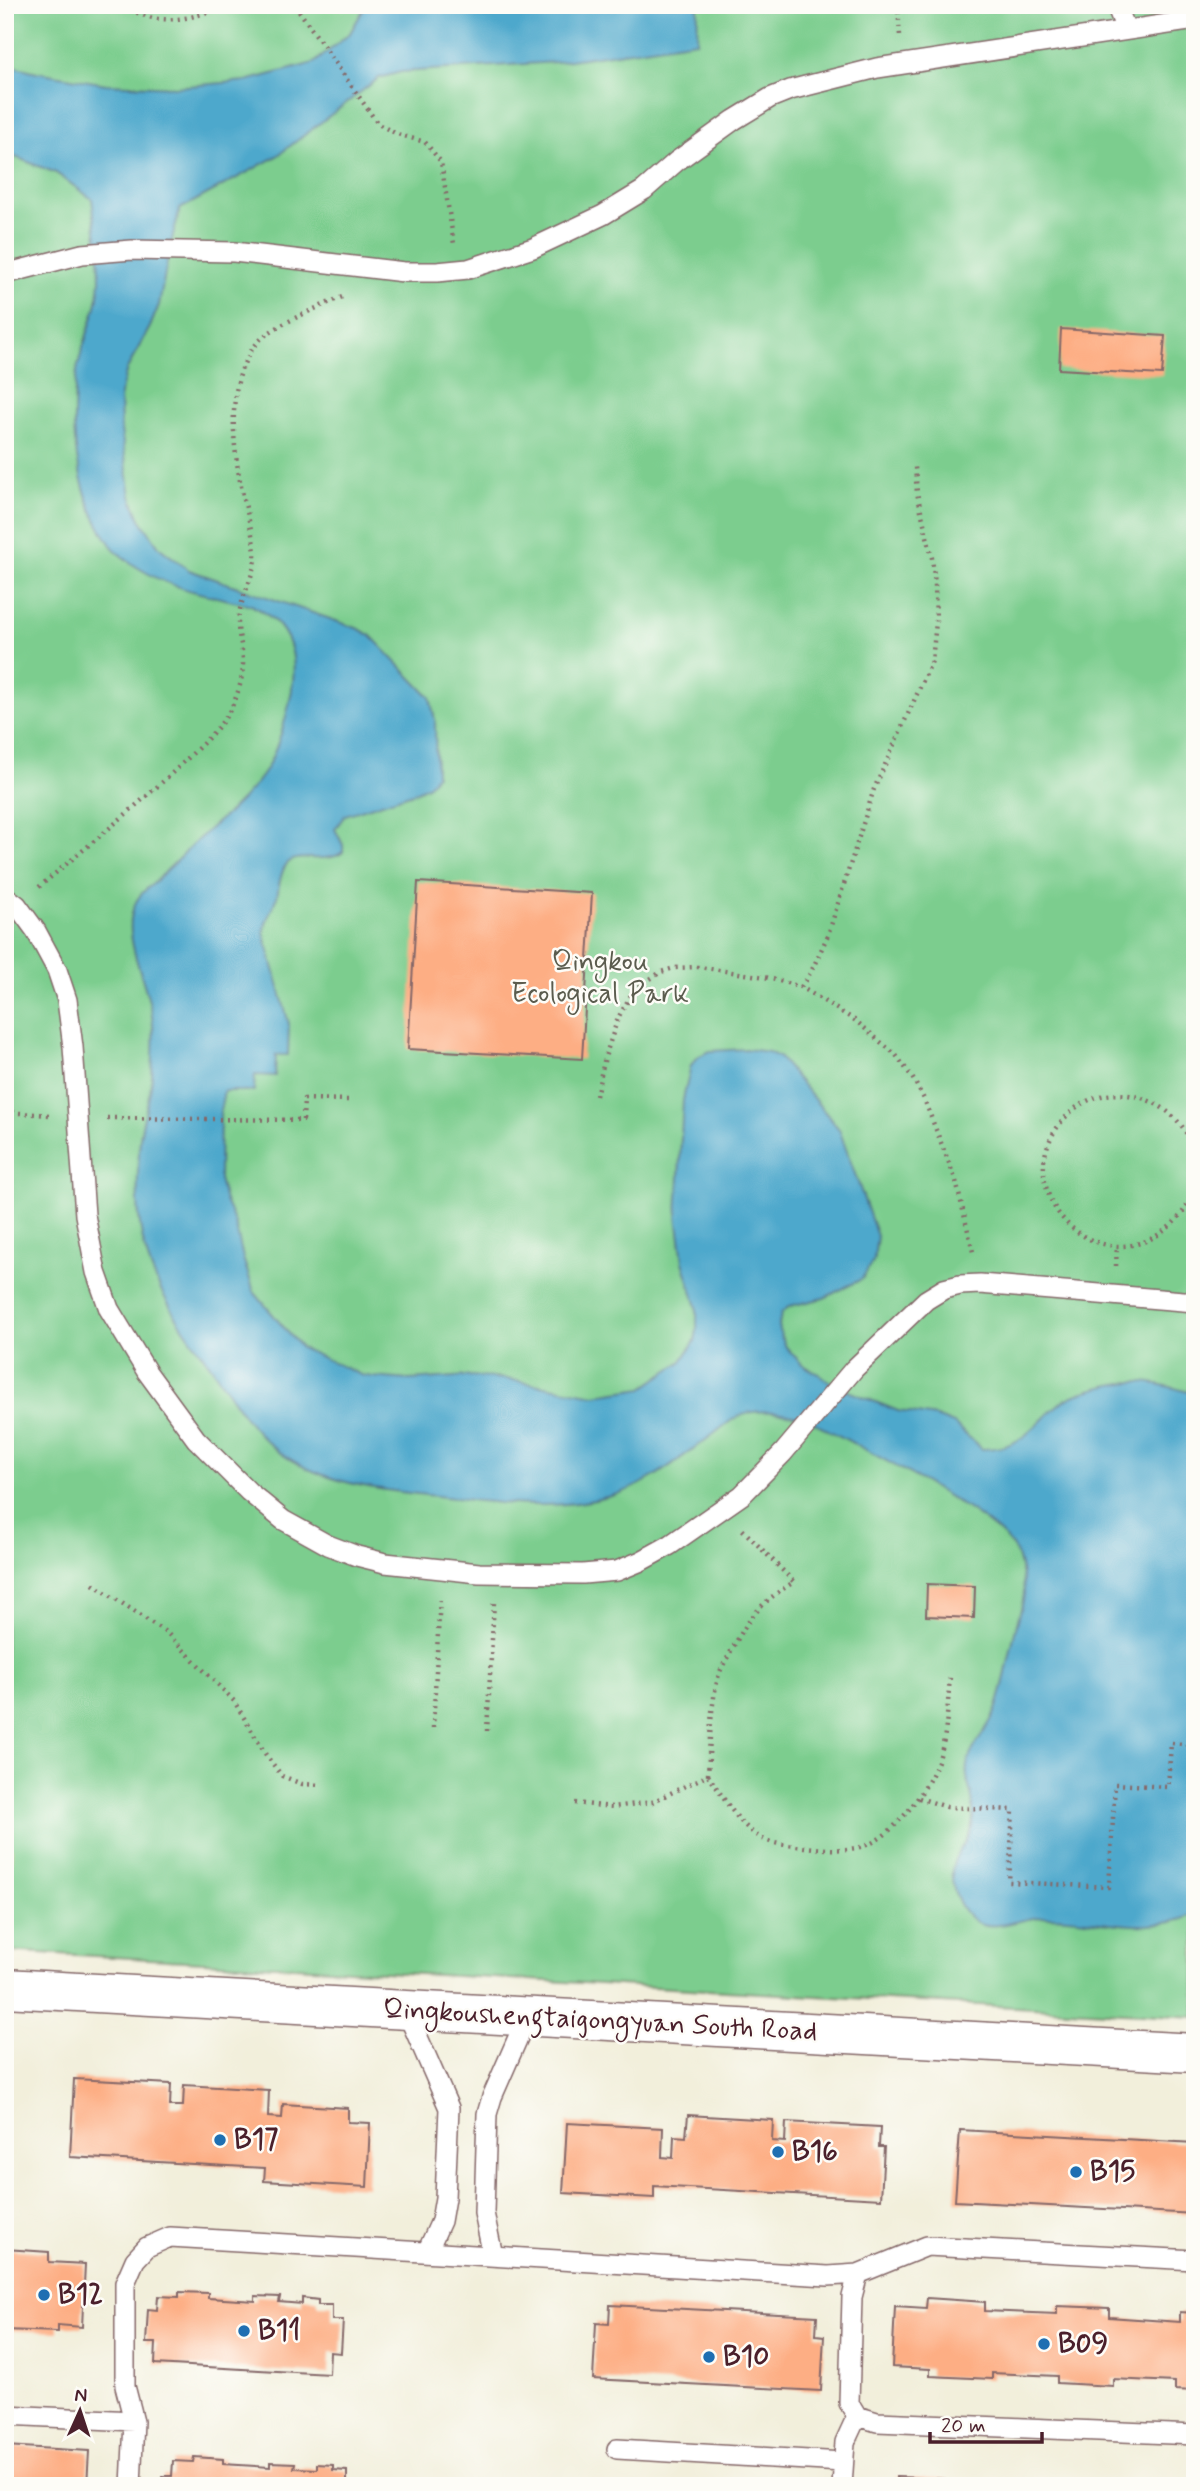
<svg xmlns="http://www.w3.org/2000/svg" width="1200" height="2491" font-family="Mynerve,sans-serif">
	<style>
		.green { fill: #7bcd8e; stroke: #62765c; stroke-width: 2 }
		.water { fill: #4ea8cc; stroke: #4c647c; stroke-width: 2 }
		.building { fill: #fdae84 }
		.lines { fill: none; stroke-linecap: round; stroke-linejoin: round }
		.lane-casing { stroke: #856869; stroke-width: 22 }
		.street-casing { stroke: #856869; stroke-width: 41 }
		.path { stroke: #856869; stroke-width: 4.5; stroke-dasharray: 2 5; stroke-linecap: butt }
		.lane { stroke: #fff; stroke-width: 19 }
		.street { stroke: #fff; stroke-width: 38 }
		.poi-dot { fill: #1f6fb2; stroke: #fdfcf7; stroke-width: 2.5 }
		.labels { text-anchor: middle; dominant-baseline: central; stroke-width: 5; stroke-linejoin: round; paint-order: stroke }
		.park-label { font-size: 28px; fill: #5b5c4e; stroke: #fdfcf7 }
		.street-label { font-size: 28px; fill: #4a1f2b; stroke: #fdfcf7 }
		.poi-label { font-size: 28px; font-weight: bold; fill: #4a1f2b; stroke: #fdfcf7; text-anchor: start }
	</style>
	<rect width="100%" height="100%" fill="#fdfcf7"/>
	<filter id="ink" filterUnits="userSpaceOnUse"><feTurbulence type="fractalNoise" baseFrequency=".0143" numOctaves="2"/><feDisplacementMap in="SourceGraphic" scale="14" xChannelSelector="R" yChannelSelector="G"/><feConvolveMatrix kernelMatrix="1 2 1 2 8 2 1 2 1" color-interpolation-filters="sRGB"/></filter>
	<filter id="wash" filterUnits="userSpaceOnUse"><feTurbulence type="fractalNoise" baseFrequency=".00686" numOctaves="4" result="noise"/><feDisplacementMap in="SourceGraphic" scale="28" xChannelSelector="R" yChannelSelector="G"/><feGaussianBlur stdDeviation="1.57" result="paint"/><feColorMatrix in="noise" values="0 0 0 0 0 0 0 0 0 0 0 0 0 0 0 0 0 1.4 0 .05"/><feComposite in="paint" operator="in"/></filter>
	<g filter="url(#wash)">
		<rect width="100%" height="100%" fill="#f2efdb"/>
		<!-- green -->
		<path class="green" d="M5,5H1195V2017L5,1951Z"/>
		<!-- water -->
		<path class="water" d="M366,5H698L697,41L557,62L401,72L379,78L277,156L180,209L170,247L159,305L150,327L127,369L120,394L121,430L131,496L140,519L160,548L189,570L359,629L370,635L430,697L435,720L436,775L429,785L413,793L345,815L335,829L343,845V852C327,865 297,851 286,865C280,872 279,887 277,897C273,910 265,918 264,933L289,1024L288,1055H276L275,1076L255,1075L254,1091H224L220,1111L219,1179L225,1201L235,1223L243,1258L254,1292L301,1348L361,1375L373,1377L409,1380L470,1376L506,1379L595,1395L643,1388L682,1361L695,1341L697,1330V1307L683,1262L677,1216L683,1100L691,1065L699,1056L710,1051L746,1049L769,1052L780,1058L839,1129L877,1236L874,1259L862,1279L824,1298L790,1306L781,1313L779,1325L781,1336L786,1347L802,1364L843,1389L898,1411L936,1417L954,1424L982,1449C1022,1449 1032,1427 1059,1404C1076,1391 1120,1381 1142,1382C1159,1383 1179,1389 1195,1394V1914C1145,1938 1095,1916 1044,1917C1022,1917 997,1932 977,1922C959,1912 947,1881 954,1862C963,1839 975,1838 973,1808C973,1793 963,1777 968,1761C974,1743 989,1728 996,1710C1005,1684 1009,1655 1016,1628C1018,1617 1024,1603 1024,1592C1023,1579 1020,1562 1015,1551C999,1515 847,1441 806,1418C788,1414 767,1409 747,1413C732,1417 720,1430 707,1439C676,1461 649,1485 611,1496C563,1510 512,1505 463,1499C397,1491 313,1489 263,1438C242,1417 227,1389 210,1365C185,1331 157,1293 146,1252C135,1217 137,1176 140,1139C142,1118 151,1097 152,1075C153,1055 155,1035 152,1016C147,975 106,914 153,884C174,864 193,843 215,824C233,809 249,794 263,774C274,758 280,738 285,720C299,672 302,629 251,605C218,597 179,591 149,574C136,567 120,557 111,545C76,496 69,430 77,371C82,340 100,310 100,278C100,252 95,225 92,199L56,173L5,153V64L37,72L106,84L176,87L246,81L314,63L350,33Z"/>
		<g id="blocks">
			<!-- building -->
			<path class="building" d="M1061,329L1165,336L1162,375L1059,369Z
				M418,882L592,893L582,1059L408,1049Z
				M927,1584L975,1586L974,1618L926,1616Z
				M5,1848H12L10,1883H5Z
				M74,2079L171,2084L170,2106H183L184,2085L269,2090L268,2117L282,2118L283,2104L348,2108V2122L370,2123L367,2187L264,2181L265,2168L70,2157Z
				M688,2115L773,2120L772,2141L785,2142L786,2122L880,2127L879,2147H884L881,2199L654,2186V2198L563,2193L567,2123L663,2128L662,2157L673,2158L674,2136L686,2137Z
				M960,2130L1195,2143V2214L955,2201Z
				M5,2249L49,2252V2262L85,2264L82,2327L58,2325V2332L5,2330Z
				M179,2292L208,2293V2298L255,2301V2296L280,2297L279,2302L302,2304V2298L318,2300V2305H332V2320H343L341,2353L330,2352L329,2374L155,2364L156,2343H146L148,2309L157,2310L158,2296L179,2297Z
				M927,2298L985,2302V2311L1057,2314V2306L1109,2308V2317L1180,2322V2312L1195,2313V2391L1175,2390V2382L1113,2379V2386L1057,2383V2376L992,2373V2379L930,2376V2369L892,2367L895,2306L926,2308Z
				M610,2305L817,2316L816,2335L824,2336L821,2391L593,2379L596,2323L609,2324Z
				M5,2446L89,2451L87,2486H5Z
				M194,2457L223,2459V2464L270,2467V2462L295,2463L294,2468L317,2469V2464L333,2465V2470L347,2471V2486H162L163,2476H172L173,2461L193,2462Z
				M896,2477L946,2479L945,2486H896Z"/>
		</g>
	</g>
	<g filter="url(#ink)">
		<use href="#blocks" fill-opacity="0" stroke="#856869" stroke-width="2"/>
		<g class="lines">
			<!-- lane casing -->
			<g class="lane-casing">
				<path id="lane" d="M1116,5L1126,29
					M5,274L82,254L132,250L234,252L404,272H437L468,269L533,248L603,215L644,190L677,161L734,120L770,98L790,90L877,68L1195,20
					M5,896L17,905L36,931L57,970L67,1000L73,1047L85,1215L96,1272L109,1309L147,1372L196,1439L249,1492L283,1520L328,1545L357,1556L385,1563L479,1573L583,1574L617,1571L641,1561L670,1545L742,1495L783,1453L854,1369L926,1300L944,1289L960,1285L980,1284L1195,1302
					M406,2010L449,2108L445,2198L441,2221L427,2252
					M493,2256L484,2213L487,2114L492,2097L527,2017
					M858,2274L852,2297L849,2403L857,2416L877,2422L1195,2435
					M5,2415L134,2421
					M617,2449L843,2462
					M131,2486L134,2421L125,2386V2283L135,2260L147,2247L170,2237L828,2276L858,2274L927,2246L1195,2260
					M842,2486L845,2442L857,2416"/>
			</g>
			<!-- street casing -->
			<g class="street-casing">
				<path id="street" d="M5,1988L1195,2053"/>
			</g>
			<!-- path -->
			<path class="path" d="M125,5C153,28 194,20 224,5
				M295,5L378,124L397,134L425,142L441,162L454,244
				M898,5L900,36
				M39,887C89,845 140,804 187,759C204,742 224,725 234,702C241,686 245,668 242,651C241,642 238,633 238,625C238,602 253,581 255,558C256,544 244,502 241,486C232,441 225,374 261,339C275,325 325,304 345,296
				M801,987L811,972L828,935L874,789L932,661L936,622L935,584L932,558L917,493L915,467
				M596,1096L605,1057L618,1018L631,995L639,986L661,972L674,968L699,967L765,977L801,987L856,1021L896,1055L912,1077L924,1099L956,1181L974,1256
				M5,1112L50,1115
				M107,1118L303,1120L304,1099L349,1100
				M1195,1160C1192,1148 1189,1135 1181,1125C1156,1093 1105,1082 1072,1111C995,1179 1092,1291 1169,1227C1184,1214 1194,1197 1195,1177
				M1116,1266L1117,1246
				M93,1584L167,1633L234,1701L266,1755L282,1776L302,1784L322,1785
				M433,1728L440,1596
				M487,1731L494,1602
				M708,1775C710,1742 710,1709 718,1678C720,1669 726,1661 730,1653C749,1618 759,1603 794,1582L742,1529
				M919,1798L947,1807L1013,1810L1009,1882L1109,1887L1115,1784L1168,1787L1171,1743L1195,1745
				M575,1803L613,1807L652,1802L708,1775C723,1796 736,1822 758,1836C771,1845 789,1845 804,1847C825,1849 847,1852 867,1845C894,1835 925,1792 936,1766C948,1739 947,1706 950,1677"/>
			<!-- lane -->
			<use href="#lane" class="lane"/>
			<!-- street -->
			<use href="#street" class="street"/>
		</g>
	</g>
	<!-- markers -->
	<g class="poi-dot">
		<circle cx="220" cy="2140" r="7"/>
		<circle cx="778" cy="2152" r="7"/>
		<circle cx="1076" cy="2172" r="7"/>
		<circle cx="44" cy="2295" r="7"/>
		<circle cx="244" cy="2331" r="7"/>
		<circle cx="1044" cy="2344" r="7"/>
		<circle cx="709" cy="2357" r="7"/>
	</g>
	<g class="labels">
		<!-- park labels -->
		<g class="park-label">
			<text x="600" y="962">Qingkou<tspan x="600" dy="32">Ecological Park</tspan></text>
		</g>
		<!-- street labels -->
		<g class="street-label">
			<text transform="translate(600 2021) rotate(3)">Qingkoushengtaigongyuan South Road</text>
		</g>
		<!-- poi labels -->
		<g class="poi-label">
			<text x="234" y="2140">B17</text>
			<text x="792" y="2152">B16</text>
			<text x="1090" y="2172">B15</text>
			<text x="58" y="2295">B12</text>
			<text x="258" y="2331">B11</text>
			<text x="1058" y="2344">B09</text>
			<text x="723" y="2357">B10</text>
		</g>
	</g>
	<!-- margin -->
	<rect width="1200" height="2491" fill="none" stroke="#fdfcf7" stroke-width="28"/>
	<!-- north arrow -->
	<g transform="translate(80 2411) rotate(3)" stroke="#fdfcf7" stroke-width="5" paint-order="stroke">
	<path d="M0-5L12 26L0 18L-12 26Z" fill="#4a1f2b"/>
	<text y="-10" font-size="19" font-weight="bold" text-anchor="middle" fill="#4a1f2b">N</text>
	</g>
	<!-- scale -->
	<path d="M930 2432v10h112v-10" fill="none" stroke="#4a1f2b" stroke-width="3.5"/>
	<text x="941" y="2432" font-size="21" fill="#4a1f2b" stroke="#fdfcf7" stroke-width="5" paint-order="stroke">20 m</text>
</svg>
